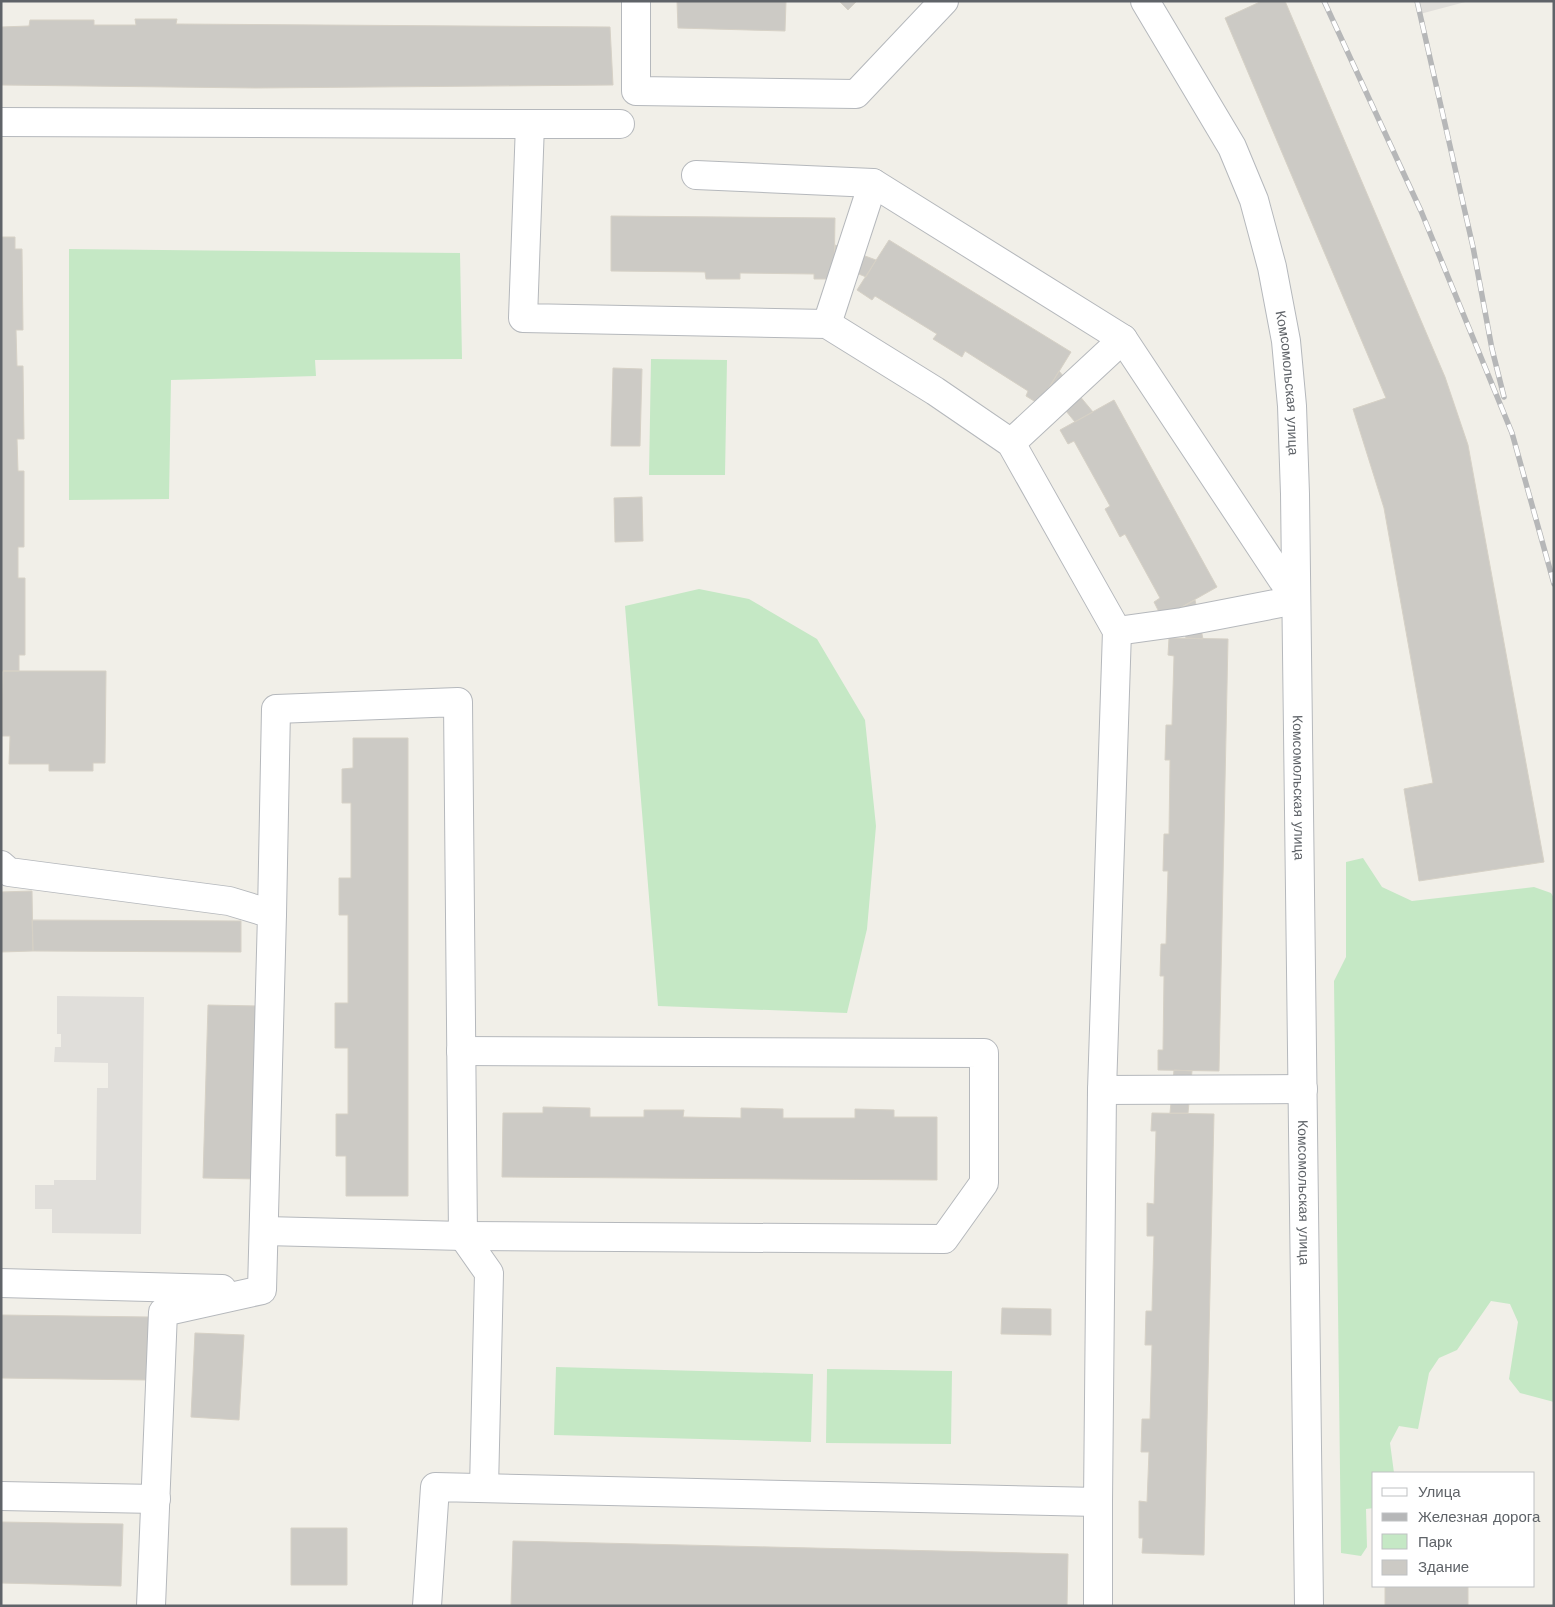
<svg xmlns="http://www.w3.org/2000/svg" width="1555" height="1607" font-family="'Work Sans',sans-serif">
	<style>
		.industrial { fill: #e0deda }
		.green { fill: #c5e8c5 }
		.building { fill: #cccac5; stroke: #d6d1c6 }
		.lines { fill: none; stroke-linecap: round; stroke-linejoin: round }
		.minor-casing { stroke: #b5b8bc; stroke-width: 30 }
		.minor { stroke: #fff; stroke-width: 28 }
		.rail-casing { stroke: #b6b7b8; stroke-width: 5.5 }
		.rail { stroke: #fff; stroke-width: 4; stroke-dasharray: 11; stroke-linecap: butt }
		.labels { text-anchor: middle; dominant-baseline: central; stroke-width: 4; stroke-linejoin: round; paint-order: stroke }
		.street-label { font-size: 14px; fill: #5f6368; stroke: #fff }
	</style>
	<rect width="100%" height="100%" fill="#f1efe8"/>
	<!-- industrial -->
	<path class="industrial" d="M1417,1H1469L1420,14Z
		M57,996L144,997L141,1234L52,1233V1209H35V1185H54V1180H96L97,1088H108V1063L54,1062L55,1047H61V1034H57Z"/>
	<!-- green -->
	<path class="green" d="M69,249L460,253L462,359L315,360L316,376L171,380L169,499L69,500Z
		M651,359L727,360L725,475H649Z
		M699,589L749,599L817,639L865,720L876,826L867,929L847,1013L658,1006L625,606Z
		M1363,858L1382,887L1412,901L1534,887L1551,893L1554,898V1402L1520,1393L1509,1379L1518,1322L1510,1304L1491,1301L1457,1350L1439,1358L1429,1373L1418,1429L1399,1426L1390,1443L1394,1473H1374V1508L1366,1509L1367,1547L1361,1556L1341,1553L1334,981L1346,957V862Z
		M556,1367L813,1374L811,1442L554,1435Z
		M827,1369L952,1371L951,1444L826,1443Z"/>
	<!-- building -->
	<path class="building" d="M677,1H786L785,31L678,28Z
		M839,1H857L848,10Z
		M1262,1H1285L1445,377L1468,445L1544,862L1419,881L1404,789L1433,783L1384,508L1353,409L1386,398L1225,18Z
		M135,19H177L176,24L610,27L613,85L256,88L1,85V27L29,26L30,20H94V25H136Z
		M611,216L835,218L834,279H814V274L740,273V279H706L705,272L611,271Z
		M1,237H15V249H22L23,330H16L17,366H23L24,439H17L18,471H24V547H18V578H25V655H19V671H1Z
		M889,240L1071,352L1039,404L1026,396L1028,391L965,351L962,357L933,339L937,334L875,296L872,300L857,290Z
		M835,245L876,260L866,277L835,264Z
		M613,368L642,369L640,446H611Z
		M1059,371L1093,412L1075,422L1048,389Z
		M1114,400L1217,587L1162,618L1154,602L1160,598L1125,534L1120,537L1105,509L1110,506L1074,441L1068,444L1060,430Z
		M642,497L643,541L615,542L614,498Z
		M1195,600L1203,639L1186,638L1179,609Z
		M1169,638L1228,639L1219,1071L1158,1070V1050H1163L1164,976H1160L1161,944H1166L1168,871H1163L1164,834H1169L1170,760H1165L1166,725H1172L1174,656L1168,655Z
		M3,671H106L105,763H93V771H49V764H9L10,736H2Z
		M353,738H408V1196H346V1156H336V1114H348V1048H335V1003H348V915H339V878H351V803H342V769L353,768Z
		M32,891L33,951L1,952V892Z
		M32,920L241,921V952L33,951Z
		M208,1005L260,1006L256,1179L203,1178Z
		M1174,1070L1192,1071L1188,1113H1170Z
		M543,1107L590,1108V1117H644V1110H684L683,1117L741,1118V1108L783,1109V1118H855V1109L894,1110V1117H937V1180L502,1177L503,1113H543Z
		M1152,1113L1214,1114L1204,1555L1142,1553L1143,1538H1139V1501L1147,1502L1149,1452H1141L1142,1419H1150L1152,1345H1145L1146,1311H1152L1154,1236H1147V1203L1154,1204L1156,1131H1151Z
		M1002,1308L1051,1309V1335L1001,1334Z
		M1,1315L149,1317L148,1380L1,1378Z
		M195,1333L244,1335L239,1420L191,1417Z
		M1,1522L123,1524L121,1586L1,1583Z
		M291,1528H347V1585H291Z
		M513,1541L1068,1554L1067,1606H511Z
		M1385,1586H1468V1606H1385Z"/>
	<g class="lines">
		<!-- minor casing -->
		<g class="minor-casing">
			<g id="minor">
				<path d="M636,1V91L856,94L944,1"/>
				<path id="s1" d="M1145,1L1232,147L1254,200L1272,267L1286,341L1292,406L1295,494L1309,1606"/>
				<path d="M1,122L530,124L523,318L827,324L935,391L1011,443L1117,631L1102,1090L1098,1502L435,1487L427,1606"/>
				<path d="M530,124H620"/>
				<path d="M696,175L873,183L1123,339L1296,600L1182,622L1117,631"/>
				<path d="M827,324L873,183"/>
				<path d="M1011,443L1123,339"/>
				<path d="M1,865L9,872L229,901L272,914L262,1290L163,1312L151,1606"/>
				<path d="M461,1051L984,1053V1183L944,1239L463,1236"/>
				<path d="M1102,1090L1303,1089"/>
				<path d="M265,1231L463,1236L458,702L276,709L272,914"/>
				<path d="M463,1236L489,1273L484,1488"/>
				<path d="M1,1283L222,1289"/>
				<path d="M1,1496L156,1499"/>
				<path d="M1098,1606V1502"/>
			</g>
		</g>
		<!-- minor -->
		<use href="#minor" class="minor"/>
		<!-- rail casing -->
		<g class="rail-casing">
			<path id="rail" d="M1324,1L1421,211L1512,433L1554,584
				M1417,1L1473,247L1492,349L1504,397"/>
		</g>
		<!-- rail -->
		<use href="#rail" class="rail"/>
	</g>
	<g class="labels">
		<!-- street labels -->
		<g class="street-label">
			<text stroke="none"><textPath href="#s1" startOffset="414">Комсомольская улица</textPath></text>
			<text stroke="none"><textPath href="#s1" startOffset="819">Комсомольская улица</textPath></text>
			<text stroke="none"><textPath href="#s1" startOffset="1224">Комсомольская улица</textPath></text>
		</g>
	</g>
	<!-- border -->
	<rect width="1555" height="1607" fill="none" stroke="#5f6368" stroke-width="5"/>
	<!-- legend -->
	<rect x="1372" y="1472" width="162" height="115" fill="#ffffff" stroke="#bfc1c3"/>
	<rect x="1382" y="1488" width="25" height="8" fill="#ffffff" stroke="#bfc1c3"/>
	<text x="1418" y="1497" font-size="15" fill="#5f6368">Улица</text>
	<rect x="1382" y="1513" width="25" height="8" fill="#b6b7b8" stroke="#bfc1c3"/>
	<text x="1418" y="1522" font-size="15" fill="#5f6368">Железная дорога</text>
	<rect x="1382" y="1534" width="25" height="15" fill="#c5e8c5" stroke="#bfc1c3"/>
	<text x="1418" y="1547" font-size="15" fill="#5f6368">Парк</text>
	<rect x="1382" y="1560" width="25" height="15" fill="#cccac5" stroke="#bfc1c3"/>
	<text x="1418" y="1572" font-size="15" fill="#5f6368">Здание</text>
</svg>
